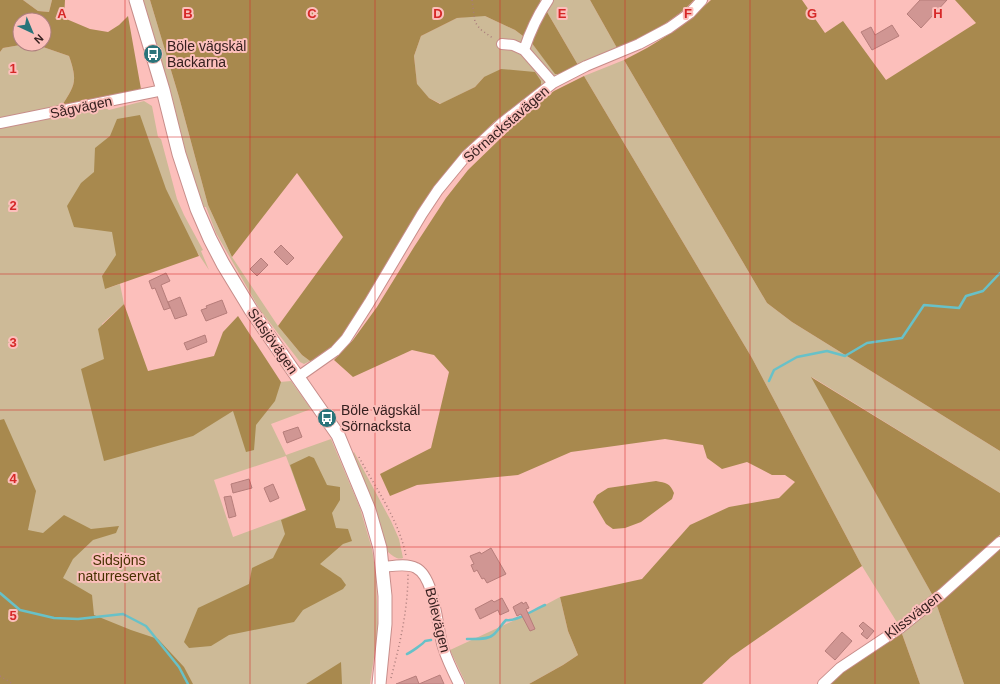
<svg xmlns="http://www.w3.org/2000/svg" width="1000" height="684" font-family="Helvetica,sans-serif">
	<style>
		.green { fill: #cdba97; fill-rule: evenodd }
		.forest { fill: #a8894e; fill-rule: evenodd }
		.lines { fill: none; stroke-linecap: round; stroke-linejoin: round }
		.stream { stroke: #68c1c8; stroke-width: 2.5 }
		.building { fill: #d09693; stroke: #b67d7a }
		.minor-casing { stroke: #c78d8a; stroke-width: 12 }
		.major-casing { stroke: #c78d8a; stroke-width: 15 }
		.path { stroke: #a97c7a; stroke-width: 1.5; stroke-dasharray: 1 3; stroke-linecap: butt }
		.minor { stroke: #fff; stroke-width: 10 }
		.major { stroke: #fff; stroke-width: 13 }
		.grid { fill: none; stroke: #d62828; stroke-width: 1; stroke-opacity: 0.55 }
		.labels { text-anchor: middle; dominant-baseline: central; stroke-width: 4; stroke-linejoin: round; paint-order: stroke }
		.poi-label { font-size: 14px; fill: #36201f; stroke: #fcbfbb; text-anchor: start }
		.street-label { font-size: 14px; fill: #36201f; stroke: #fcbfbb }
		.park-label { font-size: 14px; fill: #473100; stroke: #fcbfbb }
		.grid-label { font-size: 13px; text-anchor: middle; font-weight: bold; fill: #d62828; stroke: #fcbfbb; stroke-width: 4; stroke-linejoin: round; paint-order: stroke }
	</style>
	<rect width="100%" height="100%" fill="#fcbfbb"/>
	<!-- green -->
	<path class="green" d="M23,0H52L49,12L38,11Z
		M143,0H150L179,97L208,205L232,257L278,326L302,355L310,361L304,364L300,362L260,310L216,233L206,207H201L157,53Z
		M540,0H590L617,48L578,65Z
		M473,16H485L515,30L531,42L555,73L561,74L541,86V81L484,77L475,87L441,104L429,98L417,85L414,56L421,36L457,18Z
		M26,44L43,47L69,56C78,82 75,85 61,107L0,121V52L3,48Z
		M624,60L767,303L792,322L1000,451V493L812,377L933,596L898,624L862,566L752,358L584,76Z
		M144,101L152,106L158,137L161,139L177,199L184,215L203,250L201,251L209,270L197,252L105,289L120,284L124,304L102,324L113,453L280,382L291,381L311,409L271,424L286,455L331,439L360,508L372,549L376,575L378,630L370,684H30L0,662V126L99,104L109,110ZM286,456L306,510L233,537L214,480Z
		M354,452L391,521L399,539L403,558C397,560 393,556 388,552L353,453Z
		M560,597L568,631L578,655L563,665L529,684H466L450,650L530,613Z
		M936,603L964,684H920L901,631Z"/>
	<!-- forest -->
	<path class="forest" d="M0,0H23L38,11L49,12L52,0H65L64,18L90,29L108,32L119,25L128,16L141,89L61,107C75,85 78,82 69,56L43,47L26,44L3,48L0,52ZM20,20H44V44H20Z
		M150,0H540L578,65L561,74H555L531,42L515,30L485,16L457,18L421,36L414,56L417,84L429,98L440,104L475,87L484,77L501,69L535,72L541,81V86L494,122L457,159L433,190L345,332C336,343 324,358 310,361L302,355L278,326L343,237L297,173L232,257L208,205L179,97Z
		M590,0H694C674,22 645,36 617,48Z
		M711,0H802L825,33L843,21L886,80L976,23L955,0H1000V451L792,322L767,303L624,60C657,44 685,25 711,0Z
		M584,76L752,358L862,566L731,657L702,684H529L563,665L578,655L568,631L560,597L642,579L690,525L729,507L779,498L795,482L785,475H772L747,462L722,469L707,458L703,445L665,439L571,452L518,475L417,485L390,496L380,474L431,448L449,372L434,355L412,350L353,377L334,360L353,340L377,307L414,247L446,198L468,170L534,106L554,91Z
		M140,115L166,189L199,256L105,289L102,276L116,255L112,232L74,227L67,206L81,183L94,172L95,148L110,136L117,119Z
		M124,304L148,371L214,356L223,332L238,316L281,382L275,401L256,425L254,450L246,452L233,411L193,436L104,461L81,369L104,359L98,329Z
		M811,377L1000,493V535L933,596Z
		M4,419L36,491L28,530L43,533L64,515L91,529L119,526L116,533L93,540L73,559L63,578L92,595L94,615L131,630L158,639L184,667L193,684H0V420Z
		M309,456L314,458L327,485L340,487V500L332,513L336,528L348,529L352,541L343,544L320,564L341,578L346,585L343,589L303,610L294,622L229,635L211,646L189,648L184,642L198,608L249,584L252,568L273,558L285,534L281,520L306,510L290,465Z
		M656,481C666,483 670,483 674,493L672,499L641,522L625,528L613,529L606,524L593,502L597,495L608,488Z
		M1000,546V684H964L936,603Z
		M901,631L920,684H829L843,671Z
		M341,662L342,684H306Z"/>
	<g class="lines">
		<!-- stream -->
		<path class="stream" d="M769,381L774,370L797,357L827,351L845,356L867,343L902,338L924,305L959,308L966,296L983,291L1000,273
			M0,593L20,610L54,618L78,619L123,614L146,626L179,667L188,684
			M467,639C475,639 487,640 493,635C498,631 501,625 506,620C516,622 535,609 545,605
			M407,654C410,653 424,643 425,641L431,640"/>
	</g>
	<!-- building -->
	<path class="building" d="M920,0H947L921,28L907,14Z
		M892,25L899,36L872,50L861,32L871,27L875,35Z
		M281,245L294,258L287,265L274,252Z
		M261,258L268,265L257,276L250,269Z
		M166,273L170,281L161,285L170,308L164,310L155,288L152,289L149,281Z
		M180,297L187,315L175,319L168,302Z
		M222,300L227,313L206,321L201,310L207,308L206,306Z
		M205,335L207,342L187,350L184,343Z
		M298,427L302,437L287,443L283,432Z
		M249,479L252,488L233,493L231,484Z
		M273,484L279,498L270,502L264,488Z
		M231,496L236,516L229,518L224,497Z
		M491,548L506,574L487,583L484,578L482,579L477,570L474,572L471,565L474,564L470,556L480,552L481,554Z
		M502,598L509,611L500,615L498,610L480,619L475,609L492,600L494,602Z
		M522,602L523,604L526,602L529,608L526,609L535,629L530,631L521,614L517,616L513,607Z
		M863,622L874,631L867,639L861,634L864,631L859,626Z
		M842,632L852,641L835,660L825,651Z
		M440,675L444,684H396L416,676L419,684Z"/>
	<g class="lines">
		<!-- minor casing -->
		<g class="minor-casing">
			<path id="minor" d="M502,44L513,45L524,50L553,83
				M524,50C530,32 537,16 548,0
				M0,123L163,90
				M298,377L335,351L346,339L369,303L422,214L438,190L466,156L502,123L553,83L586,66L639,44L669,28L690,13L702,0
				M383,567C393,566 407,563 416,568C435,577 437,628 443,647C447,660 453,672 459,684
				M823,684L840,668L900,628L942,594L1000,542"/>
		</g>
		<!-- major casing -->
		<g class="major-casing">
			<path id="major" d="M136,0L163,90L179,154L197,209L210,239L223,264L251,310L338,435L369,510L380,548L385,596V624L379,684"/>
		</g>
		<!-- path -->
		<path class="path" d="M472,0L475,22L480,29L494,39
			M359,457C376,489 399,520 406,556
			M0,676L13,684
			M391,678C400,644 408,609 408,574"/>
		<!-- minor -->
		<use href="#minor" class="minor"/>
		<!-- major -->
		<use href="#major" class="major"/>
	</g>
	<!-- grid -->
	<path class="grid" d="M125,0V684M250,0V684M375,0V684M500,0V684M625,0V684M750,0V684M875,0V684M0,137H1000M0,274H1000M0,410H1000M0,547H1000"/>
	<!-- icons -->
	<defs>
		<g id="bus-disc" transform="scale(1)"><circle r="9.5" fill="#2a747a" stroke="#fcbfbb"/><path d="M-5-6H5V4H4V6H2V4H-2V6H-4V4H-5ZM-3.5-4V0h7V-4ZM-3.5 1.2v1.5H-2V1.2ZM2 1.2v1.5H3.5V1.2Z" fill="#fff"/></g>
	</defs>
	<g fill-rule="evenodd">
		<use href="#bus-disc" x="153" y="54"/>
		<use href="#bus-disc" x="327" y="418"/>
	</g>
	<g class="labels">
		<!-- poi labels -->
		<g class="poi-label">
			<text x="167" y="46">Böle vägskäl<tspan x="167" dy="16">Backarna</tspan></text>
			<text x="341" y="410">Böle vägskäl<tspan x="341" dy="16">Sörnacksta</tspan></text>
		</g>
		<!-- street labels -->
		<g class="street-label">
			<text transform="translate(81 107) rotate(-12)">Sågvägen</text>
			<text transform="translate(506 124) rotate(-41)">Sörnackstavägen</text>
			<text transform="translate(273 341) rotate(55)">Sidsjövägen</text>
			<text transform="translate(913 615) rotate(-38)">Klissvägen</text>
			<text transform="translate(438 620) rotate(76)">Bölevägen</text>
		</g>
		<!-- park labels -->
		<g class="park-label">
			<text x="119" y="560">Sidsjöns<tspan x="119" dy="16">naturreservat</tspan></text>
		</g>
	</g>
	<g class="grid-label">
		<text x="62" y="18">A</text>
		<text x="188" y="18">B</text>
		<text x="312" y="18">C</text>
		<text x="438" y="18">D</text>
		<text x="562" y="18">E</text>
		<text x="688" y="18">F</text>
		<text x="812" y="18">G</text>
		<text x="938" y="18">H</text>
		<text x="13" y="73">1</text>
		<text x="13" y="210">2</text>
		<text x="13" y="347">3</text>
		<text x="13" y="483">4</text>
		<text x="13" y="620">5</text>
	</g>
	<!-- north arrow -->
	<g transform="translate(32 32) rotate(136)"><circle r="19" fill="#fcbfbb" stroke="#ad7f7d"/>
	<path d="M0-3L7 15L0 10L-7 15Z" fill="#2a747a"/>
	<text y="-6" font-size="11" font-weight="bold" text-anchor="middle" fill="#36201f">N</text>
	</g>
</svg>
